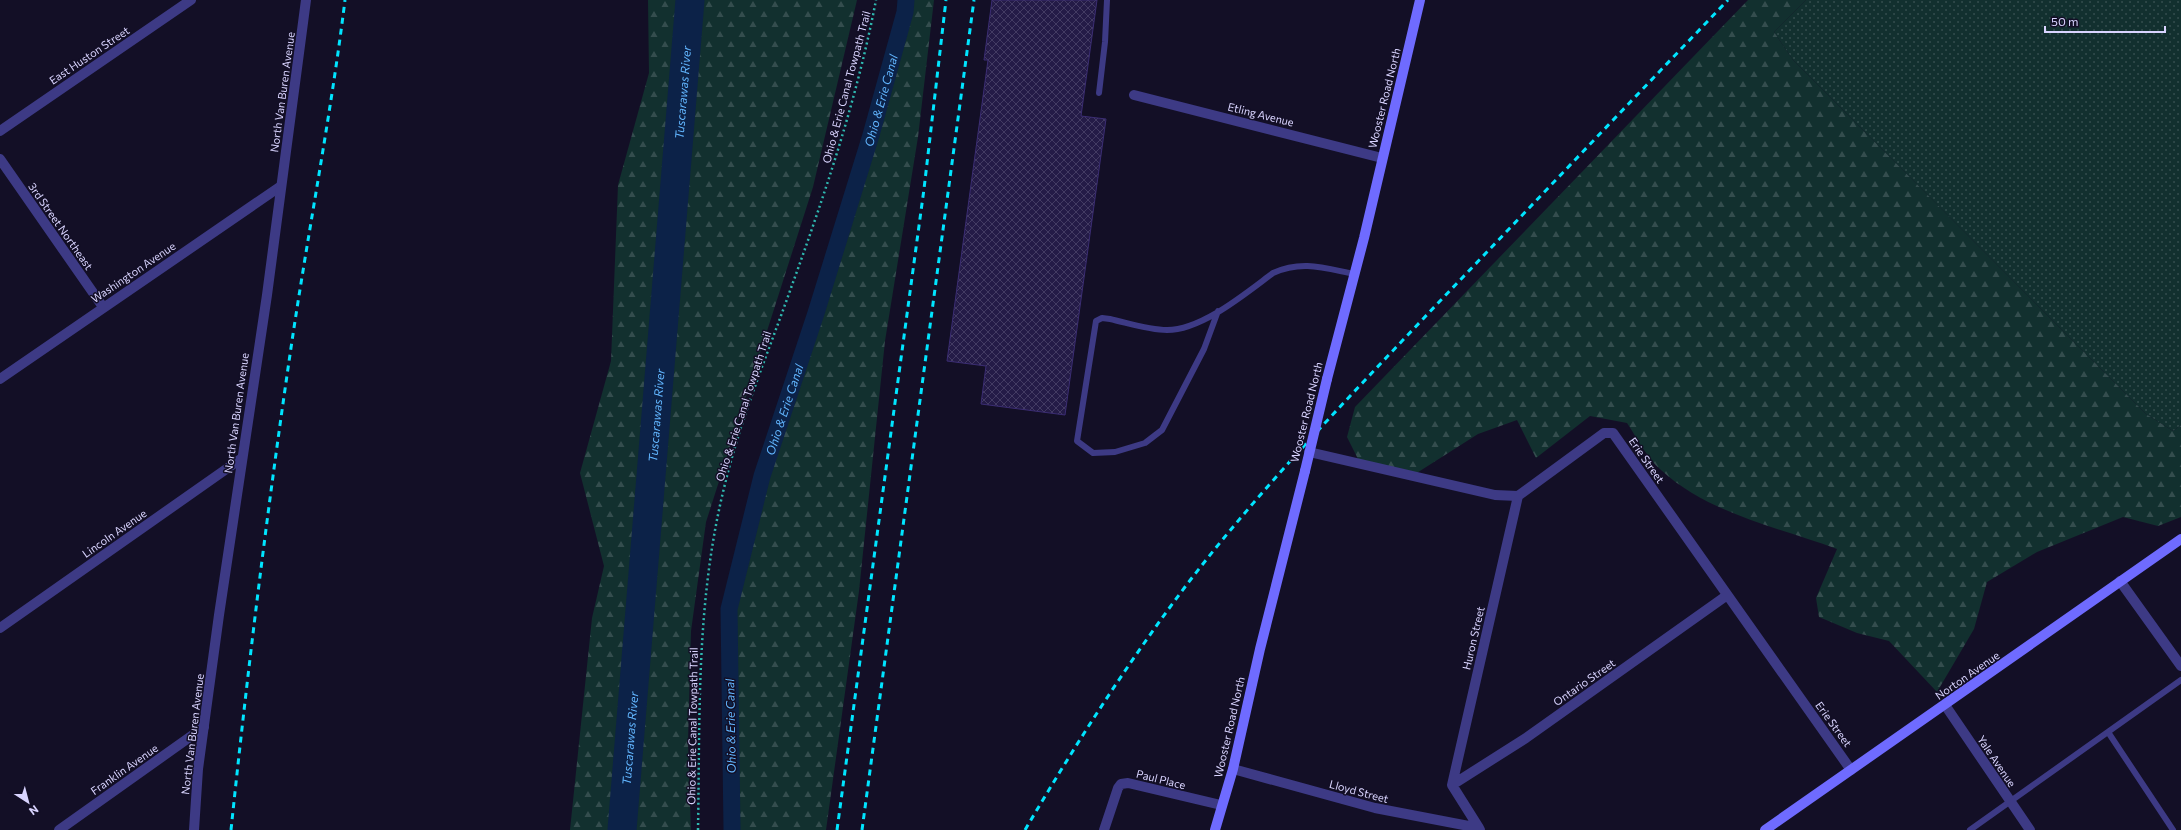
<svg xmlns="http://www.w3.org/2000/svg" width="2181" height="830" font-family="Commissioner,sans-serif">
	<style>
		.grass { fill: url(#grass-dots) }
		.forest { fill: url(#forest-firs) }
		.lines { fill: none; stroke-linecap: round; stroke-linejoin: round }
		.canal { stroke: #0c2248; stroke-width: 17 }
		.river { stroke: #0c2248; stroke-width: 29 }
		.building { fill: url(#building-cross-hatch); stroke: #3b2d73 }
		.path { stroke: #2fb8b0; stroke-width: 2.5; stroke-dasharray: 2 3; stroke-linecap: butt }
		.service { stroke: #3d3a85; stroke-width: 6 }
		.minor { stroke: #3d3a85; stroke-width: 10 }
		.tertiary { stroke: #3d3a85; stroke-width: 10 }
		.secondary { stroke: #6f6bff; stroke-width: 10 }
		.rail { stroke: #00e5ff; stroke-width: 3; stroke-dasharray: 6 5; stroke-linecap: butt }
		.secondary-bridge { stroke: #6f6bff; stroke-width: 10 }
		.labels { text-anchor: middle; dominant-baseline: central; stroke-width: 3; stroke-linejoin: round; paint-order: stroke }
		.street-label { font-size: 11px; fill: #d9d4ff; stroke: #130f26 }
		.water-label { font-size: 12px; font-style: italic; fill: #62b6ff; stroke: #130f26 }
	</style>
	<defs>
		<pattern id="grass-dots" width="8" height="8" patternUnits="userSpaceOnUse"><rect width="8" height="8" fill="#12302f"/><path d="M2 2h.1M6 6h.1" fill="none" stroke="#344d4e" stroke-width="1.8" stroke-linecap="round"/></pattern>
		<pattern id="forest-firs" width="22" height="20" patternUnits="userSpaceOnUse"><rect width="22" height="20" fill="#12302f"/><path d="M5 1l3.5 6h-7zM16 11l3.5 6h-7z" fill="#344d4e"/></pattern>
		<pattern id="building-cross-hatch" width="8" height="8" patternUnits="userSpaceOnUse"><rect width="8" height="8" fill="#241b47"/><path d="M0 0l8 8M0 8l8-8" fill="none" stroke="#433b63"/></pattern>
	</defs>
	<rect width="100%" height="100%" fill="#130f26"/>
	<!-- grass -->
	<path class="grass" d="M1806,0H2181V425L2173,431L2146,414L1793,60L1774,32Z"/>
	<!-- forest -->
	<path class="forest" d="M648,0H857L813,187L706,522L691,631L688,742L691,830H570L592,618L604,566L580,473L611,361L618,185L649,73Z
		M906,0H934L918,137L885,341L859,591L826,830H732L729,609L905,12Z
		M1748,0H1806L1774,32L1793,60L2146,414L2173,431L2181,425V517L2158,526L2123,517L2037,552L1987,582L1974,629L1937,692L1889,641L1857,633L1819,617L1816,598L1837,549C1778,527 1709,514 1661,470C1647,458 1637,438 1627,423L1590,416L1536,458L1517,420L1478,434L1412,476L1360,463L1347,437L1355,407Z"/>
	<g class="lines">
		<!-- canal -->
		<path class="canal" id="s1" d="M732,830L729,609L762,476L816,313L871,135L905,12L906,0"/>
		<!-- river -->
		<path class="river" id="s2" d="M622,830L690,0"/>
	</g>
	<!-- building -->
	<path class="building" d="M992,0H1097L1081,116L1106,119L1065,415L981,404L986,366L947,361L988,60H984Z"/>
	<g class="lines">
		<!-- path -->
		<path class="path" d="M698,830C700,712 696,599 725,484C741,417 768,353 791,288C825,194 857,99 876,0"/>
		<!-- service -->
		<path class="service" d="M1099,93L1105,42L1107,0
			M1218,311L1204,349L1162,430L1145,443L1115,452L1093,453L1077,441L1096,321L1102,318L1110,319C1128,323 1149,330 1167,330C1202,330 1246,293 1273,273C1302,260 1324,268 1354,274
			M2108,732L2173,830
			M1970,830L2181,680"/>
		<!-- minor -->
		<path class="minor" d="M1134,95L1382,158
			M0,131L191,0
			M0,159L103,307
			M0,379L281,186
			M1309,452L1495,495L1518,496L1604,433H1613L1851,770
			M2120,581L2181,666
			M0,628L242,458
			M1945,705L2030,830
			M1233,769L1375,808L1479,828L1480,830
			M1452,785L1526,738L1726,596
			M1452,785L1518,496
			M1452,785L1479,828
			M59,830L204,727
			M1104,830L1118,788L1121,784L1128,783L1221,805"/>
		<!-- tertiary -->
		<path class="tertiary" d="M194,830L198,769L219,615L267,295L306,0"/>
		<!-- secondary -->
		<path class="secondary" d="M1327,379L1364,238L1420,0
			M1215,830L1233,769L1260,649L1305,471
			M1765,830L2181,539"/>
		<!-- rail -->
		<path class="rail" d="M231,830C248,667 268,504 292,341C309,227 331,114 345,0
			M837,830L924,189L946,0
			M862,830L974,0
			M1025,830C1075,745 1128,662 1188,583C1265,483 1353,393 1440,301C1536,201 1632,100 1728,0"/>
		<!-- secondary-bridge -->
		<path class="secondary-bridge" d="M1305,471L1327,379"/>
	</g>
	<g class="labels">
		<!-- street labels -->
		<g class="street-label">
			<text transform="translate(89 55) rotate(-34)">East Huston Street</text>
			<text transform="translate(846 87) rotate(-75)">Ohio &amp; Erie Canal Towpath Trail</text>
			<text transform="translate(282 92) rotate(-82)">North Van Buren Avenue</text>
			<text transform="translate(1384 98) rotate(-76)">Wooster Road North</text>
			<text transform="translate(1261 114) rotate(14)">Etling Avenue</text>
			<text transform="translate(61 226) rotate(55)">3rd Street Northeast</text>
			<text transform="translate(133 272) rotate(-34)">Washington Avenue</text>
			<text transform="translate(743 406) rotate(-72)">Ohio &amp; Erie Canal Towpath Trail</text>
			<text transform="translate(1306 412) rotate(-76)">Wooster Road North</text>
			<text transform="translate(236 413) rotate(-82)">North Van Buren Avenue</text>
			<text transform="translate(1647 460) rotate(55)">Erie Street</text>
			<text transform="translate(114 533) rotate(-35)">Lincoln Avenue</text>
			<text transform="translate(1473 638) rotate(-77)">Huron Street</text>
			<text transform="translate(1967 675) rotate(-35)">Norton Avenue</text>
			<text transform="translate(1584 682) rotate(-35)">Ontario Street</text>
			<text transform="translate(1834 724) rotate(54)">Erie Street</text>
			<text transform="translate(692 726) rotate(-89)">Ohio &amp; Erie Canal Towpath Trail</text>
			<text transform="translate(1229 727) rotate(-77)">Wooster Road North</text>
			<text transform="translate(192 734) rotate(-83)">North Van Buren Avenue</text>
			<text transform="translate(1997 761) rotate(56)">Yale Avenue</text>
			<text transform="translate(124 769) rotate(-35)">Franklin Avenue</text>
			<text transform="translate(1161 779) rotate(14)">Paul Place</text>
			<text transform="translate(1359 791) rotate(15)">Lloyd Street</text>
		</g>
		<!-- water labels -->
		<g class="water-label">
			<text stroke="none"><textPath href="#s2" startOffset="740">Tuscarawas River</textPath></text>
			<text stroke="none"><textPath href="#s1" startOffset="752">Ohio &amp; Erie Canal</textPath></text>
			<text stroke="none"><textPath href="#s1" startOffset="428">Ohio &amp; Erie Canal</textPath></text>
			<text stroke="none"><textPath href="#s2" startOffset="416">Tuscarawas River</textPath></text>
			<text transform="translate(730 726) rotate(-91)">Ohio &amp; Erie Canal</text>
			<text stroke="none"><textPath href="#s2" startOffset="92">Tuscarawas River</textPath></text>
		</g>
	</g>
	<!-- north arrow -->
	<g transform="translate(28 802) rotate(144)" stroke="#130f26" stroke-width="3" paint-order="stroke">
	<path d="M0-3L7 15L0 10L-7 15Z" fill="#d9d4ff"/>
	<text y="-6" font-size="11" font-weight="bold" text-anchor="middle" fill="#d9d4ff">N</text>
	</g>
	<!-- scale -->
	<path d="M2045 26v6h120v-6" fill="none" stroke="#d9d4ff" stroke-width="2"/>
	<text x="2051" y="26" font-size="12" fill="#d9d4ff" stroke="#130f26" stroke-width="3" paint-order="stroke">50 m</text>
</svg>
